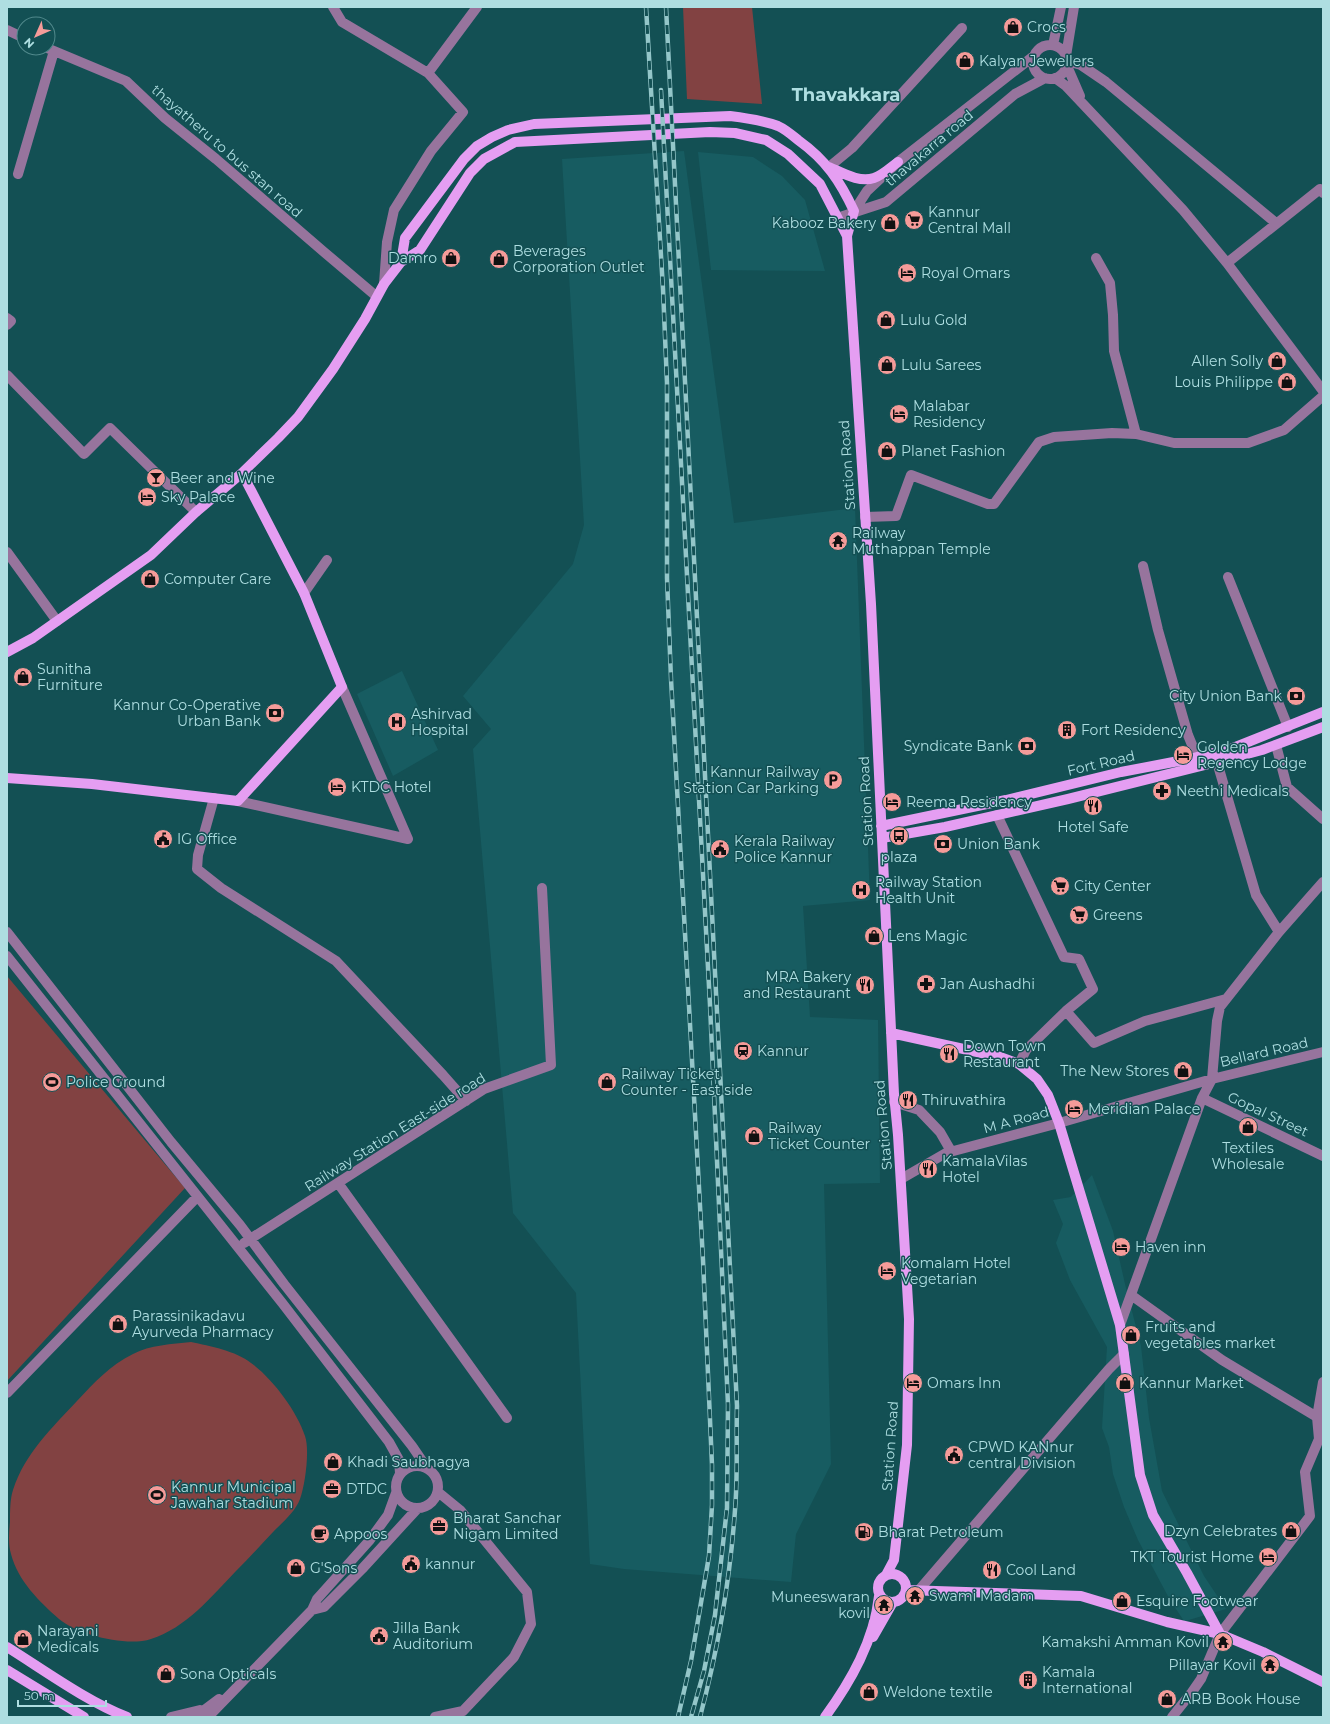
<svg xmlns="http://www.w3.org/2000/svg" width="1330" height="1724" font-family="Montserrat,sans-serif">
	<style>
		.built { fill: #175c61 }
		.green { fill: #824242 }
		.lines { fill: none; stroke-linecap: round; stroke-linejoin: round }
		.minor { stroke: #97749d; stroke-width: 10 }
		.major { stroke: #e59ef2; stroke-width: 10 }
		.rail-casing { stroke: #94c6c9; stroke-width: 4.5 }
		.rail { stroke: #135054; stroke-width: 3; stroke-dasharray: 9; stroke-linecap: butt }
		.labels { text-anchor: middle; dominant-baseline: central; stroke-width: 3; stroke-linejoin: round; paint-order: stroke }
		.poi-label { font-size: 14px; fill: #aedee1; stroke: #135054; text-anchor: start }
		.street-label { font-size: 14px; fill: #aedee1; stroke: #135054 }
		.district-label { font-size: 18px; font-weight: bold; fill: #aedee1; stroke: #135054 }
	</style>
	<rect width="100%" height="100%" fill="#135054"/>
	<!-- built -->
	<path class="built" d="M684,151L734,523L855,508L870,900L803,906L810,1017L878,1020L880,1183L824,1184L831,1464L796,1534L791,1582L624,1569L590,1564L576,1293L513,1213L473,749L491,729L463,696L573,564L584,525L562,159Z
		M698,152L753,157L782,176L805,200L825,271L711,270Z
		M402,671L438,750L393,776L357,694Z
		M1092,1175L1113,1231L1125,1284L1141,1346L1149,1418L1162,1491L1204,1576L1226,1609L1182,1622L1184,1621L1170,1600L1138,1540L1124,1507L1113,1474L1109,1447L1102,1428L1107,1347L1070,1280L1056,1243L1063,1224L1053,1200L1071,1197Z"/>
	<!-- green -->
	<path class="green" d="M683,7H752L762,104L687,99Z
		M7,976L185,1188L7,1381Z
		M191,1342C210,1346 236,1351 251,1363C272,1378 297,1411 305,1436C310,1450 305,1486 300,1499C295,1512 283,1522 274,1531C261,1545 249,1558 236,1571C211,1597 186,1628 151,1639C127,1647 78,1635 59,1619C39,1601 18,1581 11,1554C8,1544 9,1532 10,1522C10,1511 10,1499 13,1490C25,1453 52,1428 77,1401C94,1383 110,1365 133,1354C150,1345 172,1344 191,1342Z"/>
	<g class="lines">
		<!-- minor -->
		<path class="minor" d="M333,7L342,22L428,73L463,112L431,151L394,210L387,242L384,284
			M7,30L24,38
			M1053,45L1061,7
			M1033 62a17 17 0 1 1 34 0a17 17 0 1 1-34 0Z
			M47,48L126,81L165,118L216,159L324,252L376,296
			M1066,56L1074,7
			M1067,61L1081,65L1106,82L1276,223
			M1067,66L1080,96
			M428,73L477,7
			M1055,78L1066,86L1183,210L1227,263L1323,391
			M829,167L852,148L962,28
			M18,174L54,51
			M854,211L867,191L898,162L1035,55
			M837,218L886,202L1015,94L1045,78
			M1096,258L1110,283L1113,315L1114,351L1136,434
			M1227,263L1320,189L1323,193
			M7,318L11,321L7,325
			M7,375L84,454L110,428L196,512
			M865,517L896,516L911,475L988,504H994L1039,442L1054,437L1112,433L1136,434L1174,443H1248L1284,430L1323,396
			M7,552L57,621
			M1143,566L1158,630L1188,735L1197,757
			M1228,577L1288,727
			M304,593L327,560
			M342,687L408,839
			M1276,745L1287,787L1323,819
			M1217,762L1256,895L1279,932
			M214,798L198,855L197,869L221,888L336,961L443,1075L466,1101
			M238,801L408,839
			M997,815L1064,957L1079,959L1093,989L1066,1011
			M7,932L171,1142L240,1225L284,1284L412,1446L427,1468
			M7,956L283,1304L389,1442L399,1460L400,1473
			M1019,1064L1026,1050L1066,1011L1094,1043L1145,1021L1226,999
			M1202,1098L1323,1156
			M894,1102L919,1110L940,1132L951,1151
			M901,1179L946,1153L1059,1123L1212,1079L1323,1052
			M338,1183L507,1418
			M244,1243L484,1089L551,1065L542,888
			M1131,1295L1222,1360L1317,1417
			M1120,1325L1202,1098L1212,1079L1217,1021L1220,1007L1279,932L1323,882
			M7,1393L197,1197
			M396 1487a21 21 0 1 1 42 0a21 21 0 1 1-42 0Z
			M919,1590L1109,1369L1124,1354
			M312,1610L324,1607L362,1569L417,1509
			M171,1717L200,1710
			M195,1717L219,1699
			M208,1717L312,1610L317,1599L369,1541L388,1515L396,1493
			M435,1717L463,1711L514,1657L531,1624L527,1592L460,1510L438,1492
			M1172,1717L1192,1692L1201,1679L1220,1634L1310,1516L1305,1472L1319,1439L1317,1417L1323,1382"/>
		<!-- major -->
		<path class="major" d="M829,167C843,173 859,183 874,178C883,175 891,167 898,162
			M401,262L405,238L464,159L477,146L492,137L508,130L534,124L730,116C746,118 762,120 778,126C785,129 792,135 798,140C826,160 840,181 854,211L847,236
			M7,652L33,638L151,555L196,512L242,473L278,438L298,417L333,369L365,319L384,284L401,262L420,250L470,173L484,159L515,142L710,132L735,133L766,140L788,154L820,184L847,236L871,604L894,1094L898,1135L909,1319L907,1445L894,1560L886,1575
			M7,778L92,784L238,801L342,687L304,593L242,473
			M881,826L1006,800L1121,772L1189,759L1233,748L1323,712
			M882,838L945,827L1068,799L1217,762L1262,750L1323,727
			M891,1033L1000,1057L1019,1064L1037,1079L1048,1095L1059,1123L1120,1325L1140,1475L1153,1515L1187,1573L1220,1634
			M878 1588a14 14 0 1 1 28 0a14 14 0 1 1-28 0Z
			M906,1590L1081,1596L1167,1622L1220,1634L1263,1652L1323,1682
			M873,1637L893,1602
			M7,1647C44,1670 86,1701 127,1717
			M7,1670L84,1717
			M825,1717C851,1681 874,1641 879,1596"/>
		<!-- rail casing -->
		<g class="rail-casing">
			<path id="rail" d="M646,7L663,289L667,383V578L671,679L703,1260L712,1465V1505L709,1556L691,1661L678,1717
				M666,7L737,1406C736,1440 738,1475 735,1510C730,1580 718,1649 700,1717
				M661,90L710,1005L728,1405L727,1508L715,1615L704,1671L691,1717"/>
		</g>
		<!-- rail -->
		<use href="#rail" class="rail"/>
	</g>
	<!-- icons -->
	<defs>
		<g id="shop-disc" transform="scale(1)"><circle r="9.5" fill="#f59b99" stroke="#135054"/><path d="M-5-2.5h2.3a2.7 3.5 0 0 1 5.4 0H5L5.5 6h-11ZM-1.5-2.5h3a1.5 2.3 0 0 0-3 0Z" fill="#111"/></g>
		<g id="supermarket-disc" transform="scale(1)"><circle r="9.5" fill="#f59b99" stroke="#135054"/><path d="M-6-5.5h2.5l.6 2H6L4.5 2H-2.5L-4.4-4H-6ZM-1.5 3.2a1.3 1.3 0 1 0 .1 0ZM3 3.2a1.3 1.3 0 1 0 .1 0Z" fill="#111"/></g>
		<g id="hotel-disc" transform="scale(1)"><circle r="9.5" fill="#f59b99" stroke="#135054"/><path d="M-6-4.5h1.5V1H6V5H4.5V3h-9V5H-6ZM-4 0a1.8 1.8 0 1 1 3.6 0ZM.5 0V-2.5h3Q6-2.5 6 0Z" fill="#111"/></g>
		<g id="bar-disc" transform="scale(1)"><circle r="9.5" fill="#f59b99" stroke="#135054"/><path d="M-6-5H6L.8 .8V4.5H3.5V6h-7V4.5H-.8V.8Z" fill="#111"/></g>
		<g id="temple-disc" transform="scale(1)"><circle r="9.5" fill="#f59b99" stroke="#135054"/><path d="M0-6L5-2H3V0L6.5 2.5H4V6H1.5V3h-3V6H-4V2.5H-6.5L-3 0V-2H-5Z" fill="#111"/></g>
		<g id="bank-disc" transform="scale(1)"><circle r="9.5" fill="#f59b99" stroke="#135054"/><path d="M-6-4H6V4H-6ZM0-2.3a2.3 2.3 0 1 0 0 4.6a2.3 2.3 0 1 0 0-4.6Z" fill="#111"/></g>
		<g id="hospital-disc" transform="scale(1)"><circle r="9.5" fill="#f59b99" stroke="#135054"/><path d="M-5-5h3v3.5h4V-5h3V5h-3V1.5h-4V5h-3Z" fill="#111"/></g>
		<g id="building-disc" transform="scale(1)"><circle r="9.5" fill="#f59b99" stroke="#135054"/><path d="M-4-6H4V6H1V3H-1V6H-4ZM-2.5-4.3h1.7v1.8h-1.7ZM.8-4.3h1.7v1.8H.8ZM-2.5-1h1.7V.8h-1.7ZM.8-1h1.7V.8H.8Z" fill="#111"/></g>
		<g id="parking-disc" transform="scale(1)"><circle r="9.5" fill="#f59b99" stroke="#135054"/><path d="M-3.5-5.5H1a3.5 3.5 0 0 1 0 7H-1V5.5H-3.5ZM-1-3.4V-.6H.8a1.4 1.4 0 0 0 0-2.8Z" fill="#111"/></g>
		<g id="pharmacy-disc" transform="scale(1)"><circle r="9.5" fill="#f59b99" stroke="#135054"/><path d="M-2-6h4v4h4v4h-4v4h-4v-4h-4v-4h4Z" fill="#111"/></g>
		<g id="restaurant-disc" transform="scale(1)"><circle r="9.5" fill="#f59b99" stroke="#135054"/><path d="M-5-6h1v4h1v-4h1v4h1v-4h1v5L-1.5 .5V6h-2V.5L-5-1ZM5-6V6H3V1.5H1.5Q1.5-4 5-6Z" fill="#111"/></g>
		<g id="bus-disc" transform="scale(1)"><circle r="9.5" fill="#f59b99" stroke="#135054"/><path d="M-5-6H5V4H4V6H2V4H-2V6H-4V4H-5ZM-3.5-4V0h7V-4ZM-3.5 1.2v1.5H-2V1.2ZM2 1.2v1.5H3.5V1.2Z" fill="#111"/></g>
		<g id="civic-disc" transform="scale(1)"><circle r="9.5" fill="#f59b99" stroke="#135054"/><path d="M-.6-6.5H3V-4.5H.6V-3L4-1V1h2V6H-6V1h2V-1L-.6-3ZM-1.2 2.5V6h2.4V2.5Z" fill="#111"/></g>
		<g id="station-disc" transform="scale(1)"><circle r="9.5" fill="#f59b99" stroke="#135054"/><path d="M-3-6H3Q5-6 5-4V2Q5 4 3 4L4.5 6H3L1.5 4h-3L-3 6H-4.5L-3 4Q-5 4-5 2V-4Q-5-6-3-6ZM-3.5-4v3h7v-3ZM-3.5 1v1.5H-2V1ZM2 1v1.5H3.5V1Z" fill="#111"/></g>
		<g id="stadium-disc" transform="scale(1)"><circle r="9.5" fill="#f59b99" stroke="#135054"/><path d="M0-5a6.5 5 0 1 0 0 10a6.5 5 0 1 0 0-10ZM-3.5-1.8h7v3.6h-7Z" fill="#111"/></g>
		<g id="office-disc" transform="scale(1)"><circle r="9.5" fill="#f59b99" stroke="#135054"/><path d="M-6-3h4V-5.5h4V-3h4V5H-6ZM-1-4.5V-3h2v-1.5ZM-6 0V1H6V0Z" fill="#111"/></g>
		<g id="fuel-disc" transform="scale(1)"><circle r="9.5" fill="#f59b99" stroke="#135054"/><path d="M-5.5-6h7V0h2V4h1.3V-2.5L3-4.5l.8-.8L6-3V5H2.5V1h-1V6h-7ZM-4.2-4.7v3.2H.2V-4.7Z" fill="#111"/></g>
		<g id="cafe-disc" transform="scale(1)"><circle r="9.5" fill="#f59b99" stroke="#135054"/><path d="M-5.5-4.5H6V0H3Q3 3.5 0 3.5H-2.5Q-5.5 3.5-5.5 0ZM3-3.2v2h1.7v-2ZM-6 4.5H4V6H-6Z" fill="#111"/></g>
	</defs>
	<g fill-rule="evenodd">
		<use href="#shop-disc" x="1013" y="27"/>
		<use href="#shop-disc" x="965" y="61"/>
		<use href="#supermarket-disc" x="914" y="220"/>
		<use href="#shop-disc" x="890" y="223"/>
		<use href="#shop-disc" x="451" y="258"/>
		<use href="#shop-disc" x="499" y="259"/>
		<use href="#hotel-disc" x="907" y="273"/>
		<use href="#shop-disc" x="886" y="320"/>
		<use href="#shop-disc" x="1277" y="361"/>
		<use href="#shop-disc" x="887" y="365"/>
		<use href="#shop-disc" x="1287" y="382"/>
		<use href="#hotel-disc" x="899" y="414"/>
		<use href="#shop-disc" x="887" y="451"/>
		<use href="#bar-disc" x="156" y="478"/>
		<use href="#hotel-disc" x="147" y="497"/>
		<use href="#temple-disc" x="838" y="541"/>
		<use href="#shop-disc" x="150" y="579"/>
		<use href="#shop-disc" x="23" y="677"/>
		<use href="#bank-disc" x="1296" y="696"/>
		<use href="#bank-disc" x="275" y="713"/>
		<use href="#hospital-disc" x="397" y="722"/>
		<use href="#building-disc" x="1067" y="730"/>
		<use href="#bank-disc" x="1027" y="746"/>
		<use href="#hotel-disc" x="1183" y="755"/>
		<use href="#parking-disc" x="833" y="780"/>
		<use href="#hotel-disc" x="337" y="787"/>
		<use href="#pharmacy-disc" x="1162" y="791"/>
		<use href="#hotel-disc" x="892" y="802"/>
		<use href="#restaurant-disc" x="1093" y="806"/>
		<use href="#bus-disc" x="899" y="836"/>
		<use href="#civic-disc" x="163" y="839"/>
		<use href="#bank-disc" x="943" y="844"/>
		<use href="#civic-disc" x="720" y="849"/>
		<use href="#supermarket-disc" x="1060" y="886"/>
		<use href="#hospital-disc" x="861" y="890"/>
		<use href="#supermarket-disc" x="1079" y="915"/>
		<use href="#shop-disc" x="874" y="936"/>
		<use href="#pharmacy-disc" x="926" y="984"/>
		<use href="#restaurant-disc" x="865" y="985"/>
		<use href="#station-disc" x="743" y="1051"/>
		<use href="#restaurant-disc" x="949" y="1054"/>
		<use href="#shop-disc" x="1183" y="1071"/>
		<use href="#stadium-disc" x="52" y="1082"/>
		<use href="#shop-disc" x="607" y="1082"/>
		<use href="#restaurant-disc" x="908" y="1100"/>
		<use href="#hotel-disc" x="1074" y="1109"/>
		<use href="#shop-disc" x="1248" y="1127"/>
		<use href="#shop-disc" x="754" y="1136"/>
		<use href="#restaurant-disc" x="928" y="1169"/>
		<use href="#hotel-disc" x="1121" y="1247"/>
		<use href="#hotel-disc" x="887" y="1271"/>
		<use href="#shop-disc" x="118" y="1324"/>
		<use href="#shop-disc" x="1131" y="1335"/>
		<use href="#hotel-disc" x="913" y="1383"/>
		<use href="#shop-disc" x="1125" y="1383"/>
		<use href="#civic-disc" x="954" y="1455"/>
		<use href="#shop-disc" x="333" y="1462"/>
		<use href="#office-disc" x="332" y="1489"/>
		<use href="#stadium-disc" x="157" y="1495"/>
		<use href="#office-disc" x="439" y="1526"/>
		<use href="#shop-disc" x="1291" y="1531"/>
		<use href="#fuel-disc" x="864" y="1532"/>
		<use href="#cafe-disc" x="320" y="1534"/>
		<use href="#hotel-disc" x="1268" y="1557"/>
		<use href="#civic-disc" x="411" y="1564"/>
		<use href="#shop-disc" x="296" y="1568"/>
		<use href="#restaurant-disc" x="992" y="1570"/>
		<use href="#temple-disc" x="915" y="1596"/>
		<use href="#shop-disc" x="1122" y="1601"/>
		<use href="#temple-disc" x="884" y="1605"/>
		<use href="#civic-disc" x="379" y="1636"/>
		<use href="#shop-disc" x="23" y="1639"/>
		<use href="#temple-disc" x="1223" y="1642"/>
		<use href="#temple-disc" x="1270" y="1665"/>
		<use href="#shop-disc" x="166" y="1674"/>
		<use href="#building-disc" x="1028" y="1680"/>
		<use href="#shop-disc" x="869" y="1692"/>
		<use href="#shop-disc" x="1167" y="1699"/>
	</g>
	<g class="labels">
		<!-- poi labels -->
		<g class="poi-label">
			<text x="1027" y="27">Crocs</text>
			<text x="979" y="61">Kalyan Jewellers</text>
			<text x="928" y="212">Kannur<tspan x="928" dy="16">Central Mall</tspan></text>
			<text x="876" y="223" text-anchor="end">Kabooz Bakery</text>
			<text x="513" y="251">Beverages<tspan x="513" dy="16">Corporation Outlet</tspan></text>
			<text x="437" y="258" text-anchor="end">Damro</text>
			<text x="921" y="273">Royal Omars</text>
			<text x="900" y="320">Lulu Gold</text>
			<text x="1263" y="361" text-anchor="end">Allen Solly</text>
			<text x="901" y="365">Lulu Sarees</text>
			<text x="1273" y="382" text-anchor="end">Louis Philippe</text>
			<text x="913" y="406">Malabar<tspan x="913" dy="16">Residency</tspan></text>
			<text x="901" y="451">Planet Fashion</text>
			<text x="170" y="478">Beer and Wine</text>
			<text x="161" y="497">Sky Palace</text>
			<text x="852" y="533">Railway<tspan x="852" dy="16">Muthappan Temple</tspan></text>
			<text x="164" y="579">Computer Care</text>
			<text x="37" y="669">Sunitha<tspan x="37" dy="16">Furniture</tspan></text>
			<text x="1282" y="696" text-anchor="end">City Union Bank</text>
			<text x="261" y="705" text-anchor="end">Kannur Co-Operative<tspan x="261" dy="16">Urban Bank</tspan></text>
			<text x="411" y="714">Ashirvad<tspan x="411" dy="16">Hospital</tspan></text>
			<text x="1081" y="730">Fort Residency</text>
			<text x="1013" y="746" text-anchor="end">Syndicate Bank</text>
			<text x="1197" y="747">Golden<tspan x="1197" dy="16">Regency Lodge</tspan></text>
			<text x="819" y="772" text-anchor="end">Kannur Railway<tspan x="819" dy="16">Station Car Parking</tspan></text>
			<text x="351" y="787">KTDC Hotel</text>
			<text x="1176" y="791">Neethi Medicals</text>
			<text x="906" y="802">Reema Residency</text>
			<text x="1093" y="827" text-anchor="middle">Hotel Safe</text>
			<text x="177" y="839">IG Office</text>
			<text x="734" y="841">Kerala Railway<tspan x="734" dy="16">Police Kannur</tspan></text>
			<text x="957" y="844">Union Bank</text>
			<text x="899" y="857" text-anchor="middle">plaza</text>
			<text x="875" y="882">Railway Station<tspan x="875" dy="16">Health Unit</tspan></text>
			<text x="1074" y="886">City Center</text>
			<text x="1093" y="915">Greens</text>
			<text x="888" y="936">Lens Magic</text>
			<text x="851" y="977" text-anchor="end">MRA Bakery<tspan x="851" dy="16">and Restaurant</tspan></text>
			<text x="940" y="984">Jan Aushadhi</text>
			<text x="963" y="1046">Down Town<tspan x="963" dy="16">Restaurant</tspan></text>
			<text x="757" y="1051">Kannur</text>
			<text x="1169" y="1071" text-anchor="end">The New Stores</text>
			<text x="621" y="1074">Railway Ticket<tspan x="621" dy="16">Counter - East side</tspan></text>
			<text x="66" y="1082">Police Ground</text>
			<text x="922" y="1100">Thiruvathira</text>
			<text x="1088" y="1109">Meridian Palace</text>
			<text x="768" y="1128">Railway<tspan x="768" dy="16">Ticket Counter</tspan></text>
			<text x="1248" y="1148" text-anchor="middle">Textiles<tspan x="1248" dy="16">Wholesale</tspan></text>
			<text x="942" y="1161">KamalaVilas<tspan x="942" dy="16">Hotel</tspan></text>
			<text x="1135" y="1247">Haven inn</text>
			<text x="901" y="1263">Komalam Hotel<tspan x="901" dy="16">Vegetarian</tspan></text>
			<text x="132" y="1316">Parassinikadavu<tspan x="132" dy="16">Ayurveda Pharmacy</tspan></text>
			<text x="1145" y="1327">Fruits and<tspan x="1145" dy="16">vegetables market</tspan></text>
			<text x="927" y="1383">Omars Inn</text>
			<text x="1139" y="1383">Kannur Market</text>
			<text x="968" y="1447">CPWD KANnur<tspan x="968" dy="16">central Division</tspan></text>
			<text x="347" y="1462">Khadi Saubhagya</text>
			<text x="171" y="1487">Kannur Municipal<tspan x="171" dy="16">Jawahar Stadium</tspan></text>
			<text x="346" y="1489">DTDC</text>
			<text x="453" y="1518">Bharat Sanchar<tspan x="453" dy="16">Nigam Limited</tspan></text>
			<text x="1277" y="1531" text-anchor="end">Dzyn Celebrates</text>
			<text x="878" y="1532">Bharat Petroleum</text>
			<text x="334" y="1534">Appoos</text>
			<text x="1254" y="1557" text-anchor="end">TKT Tourist Home</text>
			<text x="425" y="1564">kannur</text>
			<text x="310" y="1568">G'Sons</text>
			<text x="1006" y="1570">Cool Land</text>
			<text x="929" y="1596">Swami Madam</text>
			<text x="870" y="1597" text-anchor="end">Muneeswaran<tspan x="870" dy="16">kovil</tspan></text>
			<text x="1136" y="1601">Esquire Footwear</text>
			<text x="393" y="1628">Jilla Bank<tspan x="393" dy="16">Auditorium</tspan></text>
			<text x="37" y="1631">Narayani<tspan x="37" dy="16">Medicals</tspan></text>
			<text x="1209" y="1642" text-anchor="end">Kamakshi Amman Kovil</text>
			<text x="1256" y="1665" text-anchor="end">Pillayar Kovil</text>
			<text x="1042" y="1672">Kamala<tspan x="1042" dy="16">International</tspan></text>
			<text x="180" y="1674">Sona Opticals</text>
			<text x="883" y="1692">Weldone textile</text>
			<text x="1181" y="1699">ARB Book House</text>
		</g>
		<!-- street labels -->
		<g class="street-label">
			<text transform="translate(929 148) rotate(-40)">thavakarra road</text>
			<text transform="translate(227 151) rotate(41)">thayatheru to bus stan road</text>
			<text transform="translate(847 465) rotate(-94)">Station Road</text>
			<text transform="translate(1101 763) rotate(-13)">Fort Road</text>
			<text transform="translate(866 801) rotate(-93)">Station Road</text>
			<text transform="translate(1264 1052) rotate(-13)">Bellard Road</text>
			<text transform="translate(1268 1114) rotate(25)">Gopal Street</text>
			<text transform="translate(1016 1120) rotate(-15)">M A Road</text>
			<text transform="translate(883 1125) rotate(-95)">Station Road</text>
			<text transform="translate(395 1132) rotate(-32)">Railway Station East-side road</text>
			<text transform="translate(890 1446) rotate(-86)">Station Road</text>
		</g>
		<!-- district labels -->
		<g class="district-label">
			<text x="846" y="95">Thavakkara</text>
		</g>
	</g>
	<!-- border -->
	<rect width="1330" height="1724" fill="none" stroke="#aedee1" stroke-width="16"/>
	<!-- north arrow -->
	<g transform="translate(36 36) rotate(225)"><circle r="19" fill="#135054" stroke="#51898c"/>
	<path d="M0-3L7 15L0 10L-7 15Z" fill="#f59b99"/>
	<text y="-6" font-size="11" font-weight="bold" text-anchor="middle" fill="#aedee1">N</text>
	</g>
	<!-- scale -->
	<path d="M18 1700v6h88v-6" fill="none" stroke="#aedee1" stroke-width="2"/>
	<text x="24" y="1700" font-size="12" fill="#aedee1" stroke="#135054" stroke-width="3" paint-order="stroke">50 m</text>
</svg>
